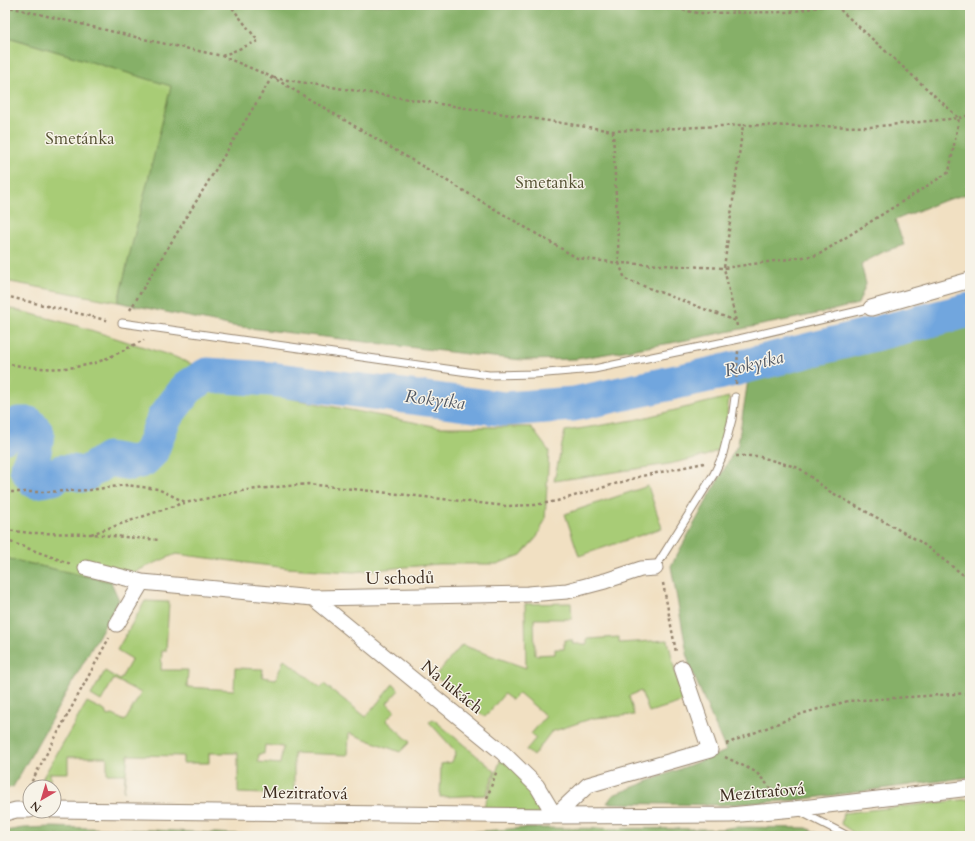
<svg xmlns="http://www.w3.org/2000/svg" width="975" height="841" font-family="Cardo,serif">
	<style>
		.green { fill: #a8cc76; stroke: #727b4a; fill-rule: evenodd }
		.forest { fill: #86b067; stroke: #606d42 }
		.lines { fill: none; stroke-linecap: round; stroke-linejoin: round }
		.river { stroke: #71a6de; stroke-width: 35 }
		.lane-casing { stroke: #968570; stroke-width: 9 }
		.street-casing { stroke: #968570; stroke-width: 17 }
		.path { stroke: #968570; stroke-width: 2.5; stroke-dasharray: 3 3; stroke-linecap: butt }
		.lane { stroke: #fff; stroke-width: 7 }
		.street { stroke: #fff; stroke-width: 15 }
		.labels { text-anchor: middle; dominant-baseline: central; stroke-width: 3; stroke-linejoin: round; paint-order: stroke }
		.park-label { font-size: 17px; fill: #565234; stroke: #f7f3e8 }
		.street-label { font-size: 17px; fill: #3b2a1e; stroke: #f7f3e8 }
		.water-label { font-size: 18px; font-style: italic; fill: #4e5561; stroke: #f7f3e8 }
	</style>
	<rect width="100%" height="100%" fill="#f7f3e8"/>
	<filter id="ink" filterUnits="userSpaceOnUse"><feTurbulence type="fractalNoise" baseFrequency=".025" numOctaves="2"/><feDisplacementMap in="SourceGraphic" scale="8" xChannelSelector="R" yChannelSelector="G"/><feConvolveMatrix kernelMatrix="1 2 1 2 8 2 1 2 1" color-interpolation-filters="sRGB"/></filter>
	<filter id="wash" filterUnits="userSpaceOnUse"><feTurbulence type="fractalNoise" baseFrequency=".012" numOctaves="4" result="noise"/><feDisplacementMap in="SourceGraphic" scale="16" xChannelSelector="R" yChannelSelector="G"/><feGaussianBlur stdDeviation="0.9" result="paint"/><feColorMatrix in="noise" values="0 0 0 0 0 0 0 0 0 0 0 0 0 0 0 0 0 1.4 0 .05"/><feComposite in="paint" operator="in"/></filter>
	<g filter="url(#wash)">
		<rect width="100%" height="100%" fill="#f1e0c2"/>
		<!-- green -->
		<path class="green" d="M5,36L172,86L118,302L5,281Z
			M5,307L78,326L175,357L256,392L439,427H531L549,451L545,520L537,537L521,555L497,564H438L353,572L287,568L176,554L111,582L5,558Z
			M729,397L724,443L719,450L705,456L669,464L554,481L565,431L634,420Z
			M648,486L662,528L579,556L565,514Z
			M145,601L169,602L166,651H162L161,670H188L187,687L234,690L235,668L263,669L262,677L276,679L284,659L321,688L324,684L366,717L393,684L399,690L387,703L395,711L386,720L410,742L400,752L349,733L348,755L294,753V795L238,793V753H209V763H183V756L128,755L124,792L125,774H107V757H68V773H50V787L38,786L87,702L105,711L107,716L113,715L125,721L141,693L114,679L101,701L91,695L105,671L120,680L132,659L117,650ZM265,745L283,747L280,764L258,762L259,754H264Z
			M571,603L572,619H534L535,655L555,654V649H564V640H572L573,644H587V639L619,637V643L668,640L682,702L649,712L641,691L629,696L634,715L593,718L551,732L533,756L526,750L536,738L531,734L546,716L519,693L512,700L504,694L485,717L435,676L462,645L526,668L525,604Z
			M433,719L495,771L486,795L440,797L441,764L452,762L456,752L429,722Z
			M503,753L555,816L481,815Z
			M970,799V836H858L841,824L843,813Z"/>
		<!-- forest -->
		<path class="forest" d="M5,5H970V193L940,202L895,220L904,245L885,251L861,264L866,284L858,304L812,315L671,343L576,359L522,360L475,355L233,326L118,302L171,86L5,36Z
			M970,326V777L797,800L721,805L607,803L613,795L726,751L689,664L671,566L738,444L748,380Z
			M5,558L111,582L119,600L13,787L5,789Z
			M52,827L153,830L277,836H5V831L23,828Z
			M735,827L807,828L823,836H383L426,835L524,828L720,829Z"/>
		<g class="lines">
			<!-- river -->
			<path class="river" d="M5,436L19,424H29L37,434L34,452L27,469L35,481L53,478L61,472H72L84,475L108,459L131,463L143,460L151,452L164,418L188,387L207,375L270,379L505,409L574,404L718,373L970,310"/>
		</g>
	</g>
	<g filter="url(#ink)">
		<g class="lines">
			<!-- lane casing -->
			<g class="lane-casing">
				<path id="lane" d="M122,323L489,375L535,374L594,369L739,339L871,308
					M655,568L714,474L722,457L732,419L735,397
					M799,811L848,836"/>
			</g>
			<!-- street casing -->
			<g class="street-casing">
				<path id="street" d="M871,308L970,280
					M86,568L142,582L313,598L528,594L567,591L605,581L641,569L655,568
					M313,598L503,753L537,786L555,816L588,785L710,750L682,668
					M117,624L142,582
					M54,810L555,816L730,815L794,809L970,788
					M5,813L16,810H30"/>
			</g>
			<!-- path -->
			<path class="path" d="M653,5L699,13L790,12L829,5
				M5,6L152,41L222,56L272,77L577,258L619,263L724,268L743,125
				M222,56L258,41L230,5
				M274,78L613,131L743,125L870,127L959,118L970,115
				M613,131L619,263L625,279L736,321
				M5,296L110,321
				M130,310L272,77
				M737,326L724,268L818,255L949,172L959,118L835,5
				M5,363C33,369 62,371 91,364C107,360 129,347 144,340
				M736,384L738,351
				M736,456H757L799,468L829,491L919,541L970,580
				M5,492H42L90,490L126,485L158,489L185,502
				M5,530L31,533L91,534L159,540
				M91,534L180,504L247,490L308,484L506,506L535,505L557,501L642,476L704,463
				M5,540L71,564
				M663,583L676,652
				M726,744L804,713L848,701L970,693
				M725,757L756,772L775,793
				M26,792L109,638
				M487,798L497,770"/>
			<!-- lane -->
			<use href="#lane" class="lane"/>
			<!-- street -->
			<use href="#street" class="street"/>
		</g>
	</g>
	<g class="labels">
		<!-- park labels -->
		<g class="park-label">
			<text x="80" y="138">Smetánka</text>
			<text x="550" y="182">Smetanka</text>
		</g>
		<!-- street labels -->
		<g class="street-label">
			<text transform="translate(400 578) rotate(-1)">U schodů</text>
			<text transform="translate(452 687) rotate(39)">Na lukách</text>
			<text transform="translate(762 792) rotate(-5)">Mezitraťová</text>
			<text transform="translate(305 793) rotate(1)">Mezitraťová</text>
		</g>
		<!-- water labels -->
		<g class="water-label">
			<text transform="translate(754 364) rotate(-14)">Rokytka</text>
			<text transform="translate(435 400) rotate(7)">Rokytka</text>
		</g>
	</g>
	<!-- margin -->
	<rect width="975" height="841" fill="none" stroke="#f7f3e8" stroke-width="20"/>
	<!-- north arrow -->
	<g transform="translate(42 799) rotate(218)"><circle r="19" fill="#f7f3e8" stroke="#aca397"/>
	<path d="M0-3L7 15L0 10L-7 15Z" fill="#d1495b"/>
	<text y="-6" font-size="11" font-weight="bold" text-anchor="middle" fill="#3b2a1e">N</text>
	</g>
</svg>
